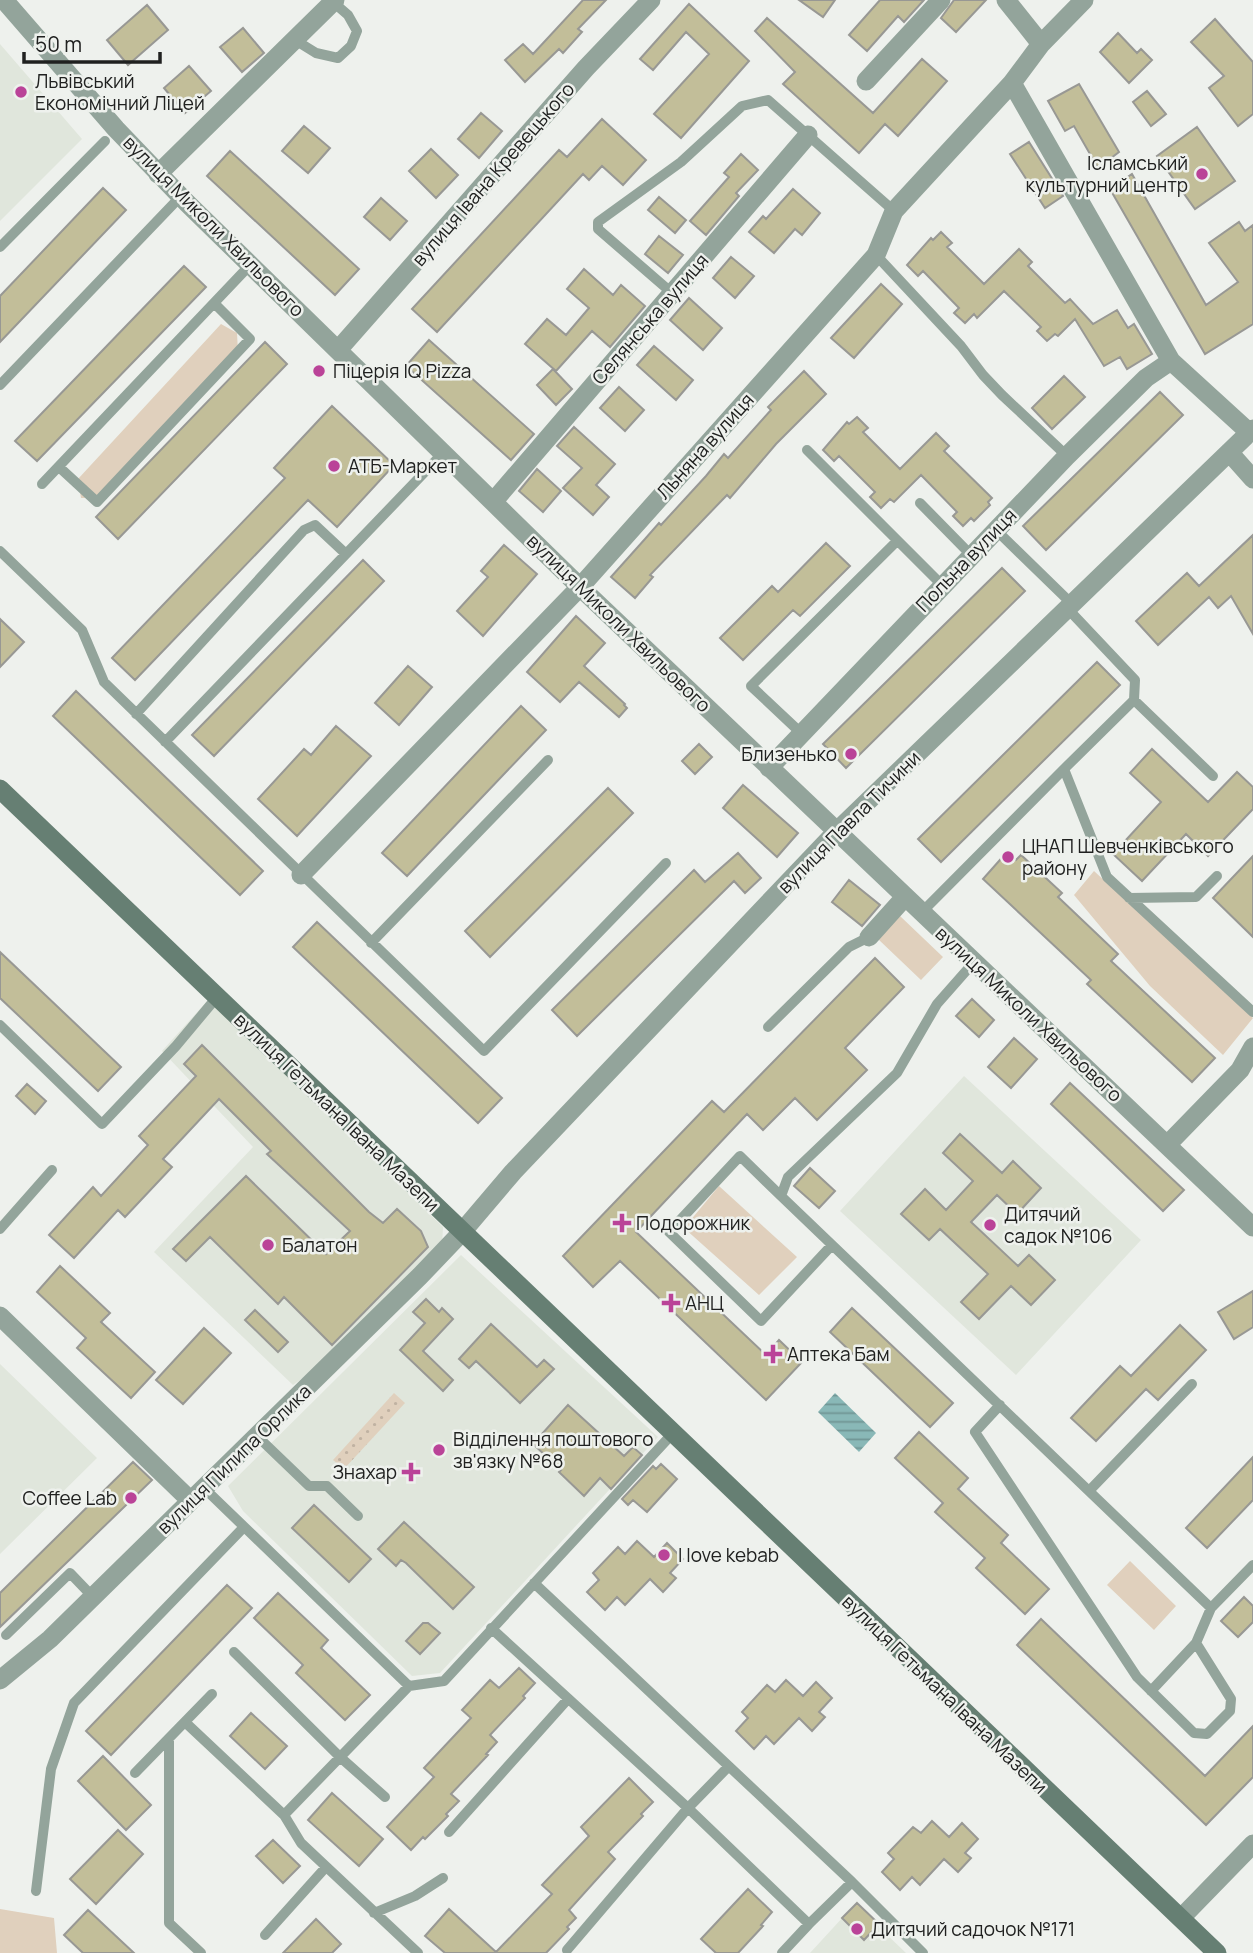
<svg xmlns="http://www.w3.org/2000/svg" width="1253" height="1953" font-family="Manrope,sans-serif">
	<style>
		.built { fill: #e0e6dc }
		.grass { fill: url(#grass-dots) }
		.park { fill: #e0d0bd }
		.water { fill: url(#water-rules) }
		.building { fill: #c2be99; stroke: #989894; stroke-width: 2 }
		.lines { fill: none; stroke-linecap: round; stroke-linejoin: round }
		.service { stroke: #93a49b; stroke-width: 10 }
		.minor { stroke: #93a49b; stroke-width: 19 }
		.secondary { stroke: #667f73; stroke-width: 19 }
		.poi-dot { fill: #ba4398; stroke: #eef1ed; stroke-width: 2.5 }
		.labels { text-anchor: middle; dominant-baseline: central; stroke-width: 5; stroke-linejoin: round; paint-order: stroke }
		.poi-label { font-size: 19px; fill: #202120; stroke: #eef1ed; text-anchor: start }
		.street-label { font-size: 19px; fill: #202120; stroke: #eef1ed }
	</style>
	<defs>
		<pattern id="grass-dots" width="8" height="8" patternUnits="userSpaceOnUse" patternTransform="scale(1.75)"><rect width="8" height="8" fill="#e0d0bd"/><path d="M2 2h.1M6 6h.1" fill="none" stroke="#c0b2a2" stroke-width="1.8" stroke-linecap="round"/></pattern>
		<pattern id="water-rules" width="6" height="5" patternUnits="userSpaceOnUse" patternTransform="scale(1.75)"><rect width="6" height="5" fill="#89b8b7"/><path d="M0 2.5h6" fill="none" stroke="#709594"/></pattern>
	</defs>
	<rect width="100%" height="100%" fill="#eef1ed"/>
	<!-- built -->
	<path class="built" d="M0,44L82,139L0,221Z
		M209,999L443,1227L442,1245L325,1362L293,1385L154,1252L253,1147L162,1051Z
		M964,1076L1141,1240L1016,1375L840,1211Z
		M461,1255L658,1437L440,1673L412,1676L243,1511L228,1486Z
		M0,1364L97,1458L0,1554Z
		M855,1904L906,1953H810Z"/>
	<!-- grass -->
	<path class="grass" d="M394,1393L405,1403L344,1469L333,1460Z"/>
	<!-- park -->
	<path class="park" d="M221,324L237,333L238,352L96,498H81L78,479Z
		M1094,871L1253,1018L1223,1055L1150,986L1074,895Z
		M900,916L943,957L921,980L878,939Z
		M719,1186L797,1257L759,1295L684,1228Z
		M1130,1561L1176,1606L1154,1630L1107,1585Z
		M0,1909L54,1918L57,1953H0Z"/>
	<!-- water -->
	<path class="water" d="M835,1393L876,1433L859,1452L818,1412Z"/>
	<!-- building -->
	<path class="building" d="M583,0H606L578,29L582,32L563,53L559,49L525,82L505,60L523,44L533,54Z
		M799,0H835L823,17Z
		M880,0H924L904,22L898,16L867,51L849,35Z
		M954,0H986L956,32L941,18Z
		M689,4L749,61L681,138L654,114L709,54L686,32L653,70L640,59Z
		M147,5L168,30L128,65L107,40Z
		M767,18L873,113L922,59L947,81L898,136L885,124L859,153L783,84L795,72L755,31Z
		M1215,19L1253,62V114L1238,126L1209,88L1224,76L1191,42Z
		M243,28L264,53L242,72L220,47Z
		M1118,33L1137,53L1141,49L1152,60L1129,83L1100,52Z
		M189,66L211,91L185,113L164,88Z
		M1079,84L1119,152L1098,168L1074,126L1065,131L1048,101Z
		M1147,91L1166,114L1151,126L1133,102Z
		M481,113L502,131L479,158L458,139Z
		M602,119L646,160L623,185L602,166L589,180L583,174L437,332L412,309L559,150L567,157Z
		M304,126L330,148L308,173L282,151Z
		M1197,127L1235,181L1195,209L1157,156Z
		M1029,142L1063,196L1045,208L1010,154Z
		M431,149L458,175L436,198L409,171Z
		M230,151L359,269L335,295L207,176Z
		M741,154L758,170L736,193L739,196L706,235L690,221L729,177L724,173Z
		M1132,174L1206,305L1238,282L1209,243L1239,222L1245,231L1253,225V324L1205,354L1110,189Z
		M103,188L126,210L0,342V296Z
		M793,189L820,213L802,235L795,229L774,253L749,232L763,216L766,219Z
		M659,197L686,220L675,233L648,210Z
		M381,198L407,221L390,240L364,217Z
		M941,232L952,243L947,247L984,284L1019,249L1032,262L1028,266L1065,303L1070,299L1093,324L1117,310L1128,328L1134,324L1152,354L1127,369L1120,357L1104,366L1075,319L1058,336L1055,334L1047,341L1037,331L1041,327L1004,291L977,318L974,314L965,323L954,313L959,308L923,271L918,276L907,265L931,238L933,240Z
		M659,236L683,255L668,273L645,254Z
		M731,257L754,276L735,298L713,278Z
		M184,266L206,287L37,461L15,441Z
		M584,269L613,295L621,285L645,306L610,347L592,331L556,371L525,344L547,319L566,335L589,308L567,289Z
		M881,284L902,304L854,358L831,338Z
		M689,298L722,328L703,350L670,320Z
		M429,340L534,434L511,460L406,366Z
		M265,342L287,364L118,539L96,517Z
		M654,346L693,380L676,400L637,365Z
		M553,369L572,389L556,405L537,385Z
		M804,371L826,394L776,444L730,498L727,495L650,575L653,577L635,598L611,577L645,539L659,523L661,525L706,476L724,454L728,458L771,410L768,407Z
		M1064,376L1085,397L1052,429L1032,408Z
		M619,387L644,410L625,431L600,408Z
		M1160,392L1183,415L1046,550L1023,526Z
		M332,406L394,465L337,527L308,500L135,680L112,658L285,478L274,468Z
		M857,417L868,428L863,432L900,469L936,433L949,446L944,451L992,498L988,502L990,505L974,521L971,518L963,526L953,516L957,512L921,475L894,502L890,499L881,508L870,497L875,492L839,456L834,461L823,450L847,422L849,424Z
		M574,427L615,464L596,485L609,497L593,515L563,488L582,468L557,446Z
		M537,469L561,491L543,512L519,491Z
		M1253,535V634L1231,596L1218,608L1209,597L1158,645L1136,621L1187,573L1199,586Z
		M826,543L850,566L800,616L793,610L743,660L720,638L772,586L778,592Z
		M504,545L537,574L483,636L457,611L488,577L481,571Z
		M363,560L384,581L214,756L192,735Z
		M1002,568L1025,591L846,768L823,744Z
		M576,616L605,643L584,666L625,704L624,705L627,708L619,717L579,682L560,702L527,672Z
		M0,619L24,642L0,667Z
		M1097,662L1120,685L941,862L918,839Z
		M408,666L432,687L399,725L375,703Z
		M76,691L263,871L240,895L53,716Z
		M521,706L546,730L407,876L382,853Z
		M336,726L371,756L297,836L258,799L304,749L311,755Z
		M699,744L712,757L695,774L682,761Z
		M1152,749L1208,802L1237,772L1253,787V809L1208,856L1186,834L1142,881L1113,854L1161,802L1130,773Z
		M743,785L798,833L777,857L723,808Z
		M608,788L633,813L490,957L465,931Z
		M1007,852L1016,860L1021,855L1062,893L1058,897L1118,954L1111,961L1215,1058L1192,1082L1087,984L1091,980L983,879Z
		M738,853L761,878L745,893L734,881L577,1036L552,1010L694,870L705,882Z
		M1253,856V937L1213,898Z
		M849,880L880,905L862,926L832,902Z
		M317,922L502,1098L478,1123L293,947Z
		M0,952L121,1067L98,1091L0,998Z
		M875,958L904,987L845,1048L867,1070L817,1120L795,1098L763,1130L747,1114L636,1232L766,1355L779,1340L802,1362L766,1400L620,1261L593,1287L563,1256L712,1101L724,1112Z
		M972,999L994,1020L979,1037L956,1016Z
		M1014,1038L1037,1059L1011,1088L988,1067Z
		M202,1045L369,1212L383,1223L397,1209L421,1231L428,1247L332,1345L284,1297L278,1304L210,1237L186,1261L173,1249L246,1176L326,1254L350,1231L267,1154L271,1151L219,1099L163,1159L172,1167L125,1217L118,1210L74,1258L49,1235L93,1187L101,1196L148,1145L139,1136L196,1076L184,1064Z
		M1070,1083L1184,1190L1163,1211L1051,1104Z
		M27,1084L46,1101L35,1114L16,1096Z
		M960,1134L1002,1173L1013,1161L1041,1188L1017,1214L997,1195L971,1222L1018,1266L1029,1255L1055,1280L1031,1305L1011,1286L979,1319L961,1302L988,1274L940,1229L929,1240L901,1214L925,1189L946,1210L973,1181L943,1153Z
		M810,1168L835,1191L819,1208L794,1186Z
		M60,1266L110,1313L101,1322L155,1372L131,1398L77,1348L86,1338L37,1292Z
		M1253,1291V1327L1234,1339L1218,1312Z
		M426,1299L439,1312L442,1308L453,1319L423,1351L453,1380L443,1391L400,1350L425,1323L413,1312Z
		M852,1308L953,1403L930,1427L830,1332Z
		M255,1310L288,1342L278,1352L245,1320Z
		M491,1324L537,1367L544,1360L554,1369L520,1403L476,1361L469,1368L459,1359Z
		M1180,1325L1206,1350L1158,1400L1146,1389L1096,1441L1071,1418L1120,1366L1131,1376Z
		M204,1328L231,1353L183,1404L156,1380Z
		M568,1405L624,1456L633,1447L642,1455L611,1489L600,1478L584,1496L559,1472L561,1470L533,1444Z
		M919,1432L968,1478L958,1489L1008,1535L1001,1543L1049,1589L1025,1614L976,1568L985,1558L935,1512L943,1503L895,1458Z
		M1253,1457V1500L1207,1548L1186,1528Z
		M133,1462L152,1480L0,1627V1593Z
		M661,1464L677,1479L647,1512L633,1500L628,1505L622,1499L653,1466L656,1469Z
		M314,1505L371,1559L349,1582L292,1528Z
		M404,1522L474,1587L453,1609L406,1563L401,1560L396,1566L378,1549Z
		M637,1541L654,1557L667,1543L683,1559L670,1573L676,1578L663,1592L650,1579L625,1605L617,1597L605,1610L587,1592L599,1580L593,1573L618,1547L625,1554Z
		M227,1585L252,1608L111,1755L86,1731Z
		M278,1593L328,1640L321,1648L370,1695L345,1720L296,1673L303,1665L254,1618Z
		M1244,1597L1253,1606V1622L1238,1637L1221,1621Z
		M1041,1619L1205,1776L1253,1726V1777L1206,1825L1017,1645Z
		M423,1623H428L440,1633L420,1654L406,1641Z
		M519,1668L535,1683L523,1696L525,1698L490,1735L497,1742L486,1754L488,1755L451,1794L459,1801L446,1814L448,1816L425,1839L423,1837L411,1850L387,1827L434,1777L424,1768L471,1718L462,1710L490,1680L499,1688Z
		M786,1680L803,1696L816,1682L832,1698L819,1712L825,1717L812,1731L799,1718L774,1744L766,1736L754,1749L736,1731L748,1718L742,1712L767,1685L775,1692Z
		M251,1713L287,1746L265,1769L230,1736Z
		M103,1756L151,1805L126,1830L78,1781Z
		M629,1778L653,1802L641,1814L643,1816L608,1852L615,1859L569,1910L576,1918L567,1927L569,1929L546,1953H445L425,1936L449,1909L496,1952L552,1894L542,1885L589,1836L581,1827Z
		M332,1793L383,1839L359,1866L308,1820Z
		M932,1821L949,1837L962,1823L978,1839L965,1853L971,1858L958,1872L944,1859L920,1885L912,1877L900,1890L882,1872L894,1859L888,1853L913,1827L921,1833Z
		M118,1830L143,1854L96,1904L70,1879Z
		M273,1840L300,1866L283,1883L256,1856Z
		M748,1889L772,1912L761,1925L763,1926L738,1953H716L701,1939Z
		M857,1903L879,1924L864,1940L842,1918Z
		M88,1910L134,1953H83L64,1935Z
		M316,1919L341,1944L332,1953H283Z"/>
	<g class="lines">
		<!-- service -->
		<path class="service" d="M295,40L316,53L338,58L351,46L357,31L348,15L333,2
			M0,247L105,141
			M876,255L961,346L983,375L1002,395L1067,456
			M672,293L598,229V222L681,162L742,106L768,100L894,211
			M0,385L181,196
			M807,450L942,585
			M59,467L97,502L250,339L214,303
			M42,484L251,264
			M920,503L971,555
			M995,529L1072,604
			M0,551L82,630L104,682L484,1051L666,863
			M346,554L443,453
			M1067,608L1135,680L1134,700L1064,769L1107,877L1253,1012
			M1134,700L1213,776
			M136,714L304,530L315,525L346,554L165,742
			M801,733L751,686L897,541
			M1129,898L1196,897L1217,876
			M921,913L1064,769
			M371,943L548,760
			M974,962L937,1004L897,1073L788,1177L781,1196L1211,1608L1253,1565
			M0,1025L102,1124L176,1046L217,997
			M768,1027L849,947L869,937
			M781,1196L740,1156L669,1232L761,1321L832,1245
			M0,1229L52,1170
			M1000,1405L975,1432L1137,1677L1194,1733L1207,1734L1230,1711L1231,1699L1196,1643L1211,1608
			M258,1437L309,1486H327L358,1516
			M204,1488L409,1686
			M1089,1491L1192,1384
			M534,1583L852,1882L923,1953
			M491,1628L688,1808L809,1924L852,1882
			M6,1635L70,1573L93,1597
			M234,1652L340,1757L385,1797
			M1151,1691L1196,1643
			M186,1723L284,1815
			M169,1739V1923L201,1953
			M135,1773L212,1694
			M449,1832L568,1699
			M36,1891L51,1769L74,1703L244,1527
			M374,1913L415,1896L443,1878
			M265,1935L326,1867
			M567,1950L688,1808L728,1767
			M418,1953L301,1843L284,1815L409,1686L444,1681L674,1432
			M782,1953L809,1924"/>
		<!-- minor -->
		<path class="minor" d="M4,0L116,129L187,203L580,587L1253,1227
			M1006,0L1041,44
			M866,81L941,0
			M1012,83L1171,361L1250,433
			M158,174L335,0
			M338,350L586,68L651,0
			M1229,452L1253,479
			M493,502L808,135
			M769,768L1067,456L1146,378L1171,361
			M301,875L580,587L876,255L894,211L1012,83L1041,44L1084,0
			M869,937L905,897
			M1168,1144L1240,1070L1253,1047
			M0,1316L191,1501
			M0,1680L50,1639L420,1276L462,1232L513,1172L836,832L1253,429
			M1181,1918L1253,1844"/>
		<!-- secondary -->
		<path class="secondary" d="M0,789L1217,1953"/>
	</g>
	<!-- markers -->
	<g class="poi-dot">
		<circle cx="21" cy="92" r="7"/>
		<circle cx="1202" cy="174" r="7"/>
		<circle cx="319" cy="371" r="7"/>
		<circle cx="334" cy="466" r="7"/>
		<circle cx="851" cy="754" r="7"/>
		<circle cx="1008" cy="857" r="7"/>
		<path d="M618.5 1212.5h7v7h7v7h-7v7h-7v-7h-7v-7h7z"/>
		<circle cx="990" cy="1225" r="7"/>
		<circle cx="268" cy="1245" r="7"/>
		<path d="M667.5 1292.5h7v7h7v7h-7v7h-7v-7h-7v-7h7z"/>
		<path d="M769.5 1343.5h7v7h7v7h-7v7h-7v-7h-7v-7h7z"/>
		<circle cx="439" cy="1450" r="7"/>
		<path d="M407.5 1461.5h7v7h7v7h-7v7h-7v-7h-7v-7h7z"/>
		<circle cx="131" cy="1498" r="7"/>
		<circle cx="664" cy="1555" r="7"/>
		<circle cx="857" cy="1929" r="7"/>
	</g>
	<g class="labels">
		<!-- poi labels -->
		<g class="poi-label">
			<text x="35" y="81">Львівський<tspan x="35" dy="22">Економічний Ліцей</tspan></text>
			<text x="1188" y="163" text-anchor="end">Ісламський<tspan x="1188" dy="22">культурний центр</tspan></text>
			<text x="333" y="371">Піцерія IQ Pizza</text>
			<text x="348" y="466">АТБ-Маркет</text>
			<text x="837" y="754" text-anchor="end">Близенько</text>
			<text x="1022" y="846">ЦНАП Шевченківського<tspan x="1022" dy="22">району</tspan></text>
			<text x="1004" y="1214">Дитячий<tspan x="1004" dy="22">садок №106</tspan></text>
			<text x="636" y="1223">Подорожник</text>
			<text x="282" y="1245">Балатон</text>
			<text x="685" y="1303">АНЦ</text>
			<text x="787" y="1354">Аптека Бам</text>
			<text x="453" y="1439">Відділення поштового<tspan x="453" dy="22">зв'язку №68</tspan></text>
			<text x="397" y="1472" text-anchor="end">Знахар</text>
			<text x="117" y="1498" text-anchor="end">Coffee Lab</text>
			<text x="678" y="1555">I love kebab</text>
			<text x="871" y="1929">Дитячий садочок №171</text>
		</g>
		<!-- street labels -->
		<g class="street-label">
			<text transform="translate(493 174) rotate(-49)">вулиця Івана Кревецького</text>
			<text transform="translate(214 226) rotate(45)">вулиця Миколи Хвильового</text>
			<text transform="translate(650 319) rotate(-49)">Селянська вулиця</text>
			<text transform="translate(705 446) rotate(-48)">Льняна вулиця</text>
			<text transform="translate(966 560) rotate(-46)">Польна вулиця</text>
			<text transform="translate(619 623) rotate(44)">вулиця Миколи Хвильового</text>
			<text transform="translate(849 822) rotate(-45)">вулиця Павла Тичини</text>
			<text transform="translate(1029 1014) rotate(43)">вулиця Миколи Хвильового</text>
			<text transform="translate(337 1112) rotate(44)">вулиця Гетьмана Івана Мазепи</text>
			<text transform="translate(234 1459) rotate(-44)">вулиця Пилипа Орлика</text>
			<text transform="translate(945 1694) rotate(44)">вулиця Гетьмана Івана Мазепи</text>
		</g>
	</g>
	<!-- scale -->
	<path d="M24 52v10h136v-10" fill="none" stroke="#202120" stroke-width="3.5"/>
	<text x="35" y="52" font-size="21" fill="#202120" stroke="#eef1ed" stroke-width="5" paint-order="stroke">50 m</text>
</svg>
